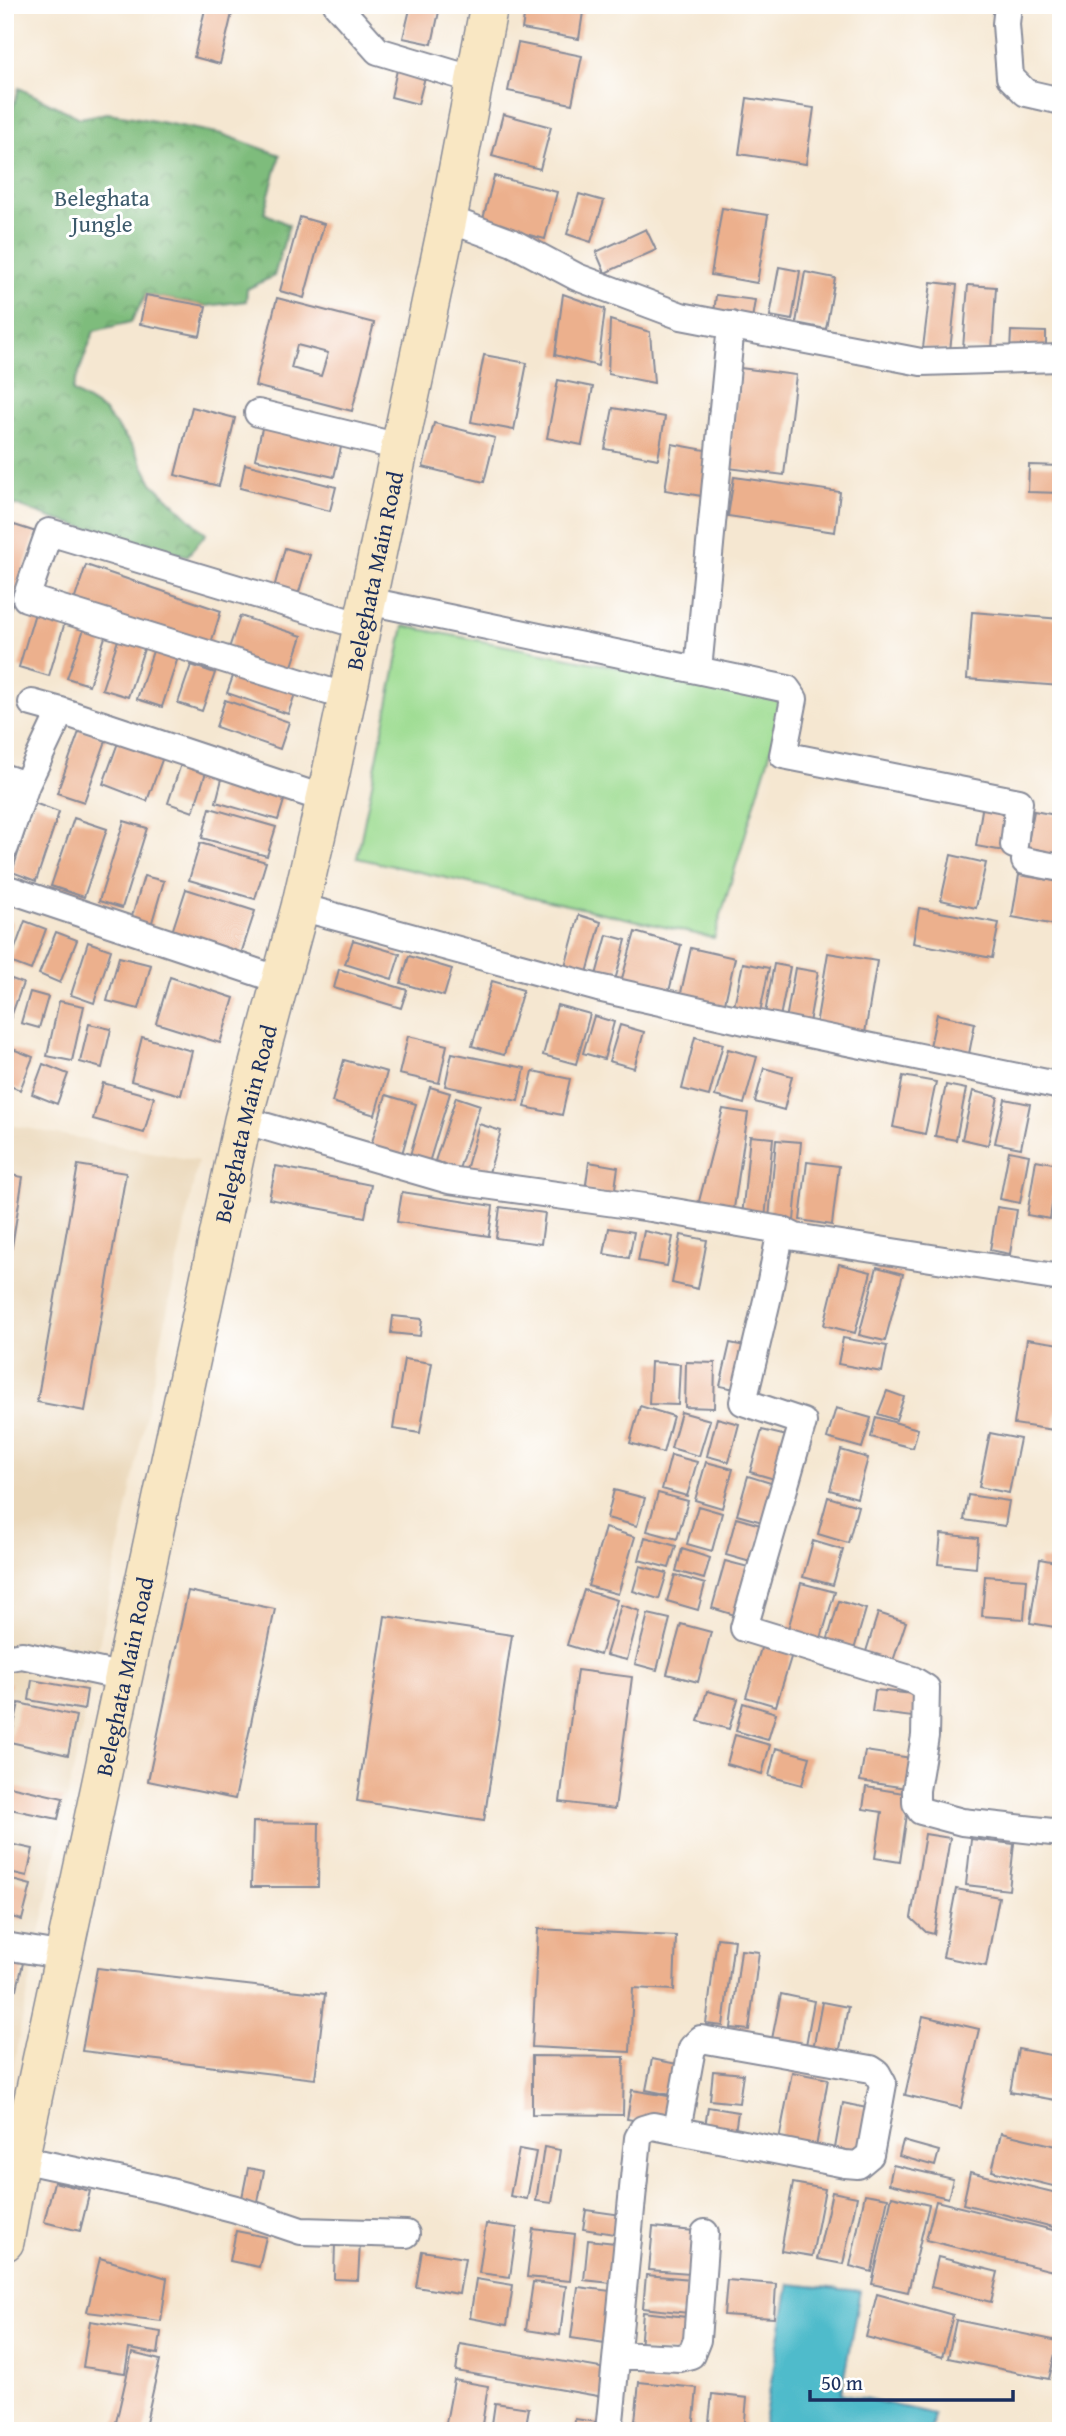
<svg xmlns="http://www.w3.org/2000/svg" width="1066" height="2436" font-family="'Gentium Book Plus',serif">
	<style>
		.built { fill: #ebd8ba }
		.forest { fill: url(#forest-crowns); stroke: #4c766c; stroke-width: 2 }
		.garden { fill: #9ddc91; stroke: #5c8678; stroke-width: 2 }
		.water { fill: #4fbbcb; stroke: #357594; stroke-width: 2 }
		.building { fill: #ecb08d; fill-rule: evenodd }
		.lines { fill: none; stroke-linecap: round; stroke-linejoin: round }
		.minor-casing { stroke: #888b98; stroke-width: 30 }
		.secondary-casing { stroke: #888b98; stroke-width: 40 }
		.minor { stroke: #fff; stroke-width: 26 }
		.secondary { stroke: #f9e7c3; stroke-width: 37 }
		.labels { text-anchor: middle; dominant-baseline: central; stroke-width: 6; stroke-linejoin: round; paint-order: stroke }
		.park-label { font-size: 23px; fill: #3c5a6b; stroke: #fff }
		.street-label { font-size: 23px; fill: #1b2f5e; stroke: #fff }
	</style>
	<defs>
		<pattern id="forest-crowns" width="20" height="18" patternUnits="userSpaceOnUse" patternTransform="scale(1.75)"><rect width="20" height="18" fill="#7ebc7b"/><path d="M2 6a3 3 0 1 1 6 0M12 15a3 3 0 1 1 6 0" fill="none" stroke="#669968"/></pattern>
	</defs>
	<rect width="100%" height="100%" fill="#fff"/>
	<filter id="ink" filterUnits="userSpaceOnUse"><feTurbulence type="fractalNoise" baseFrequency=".0143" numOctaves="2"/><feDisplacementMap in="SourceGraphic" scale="14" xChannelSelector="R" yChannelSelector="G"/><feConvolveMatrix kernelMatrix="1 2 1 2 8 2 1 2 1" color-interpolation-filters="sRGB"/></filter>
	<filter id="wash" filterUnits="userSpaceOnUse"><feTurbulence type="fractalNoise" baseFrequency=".00686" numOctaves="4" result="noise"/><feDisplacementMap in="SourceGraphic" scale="28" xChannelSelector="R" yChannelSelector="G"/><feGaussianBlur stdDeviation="1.57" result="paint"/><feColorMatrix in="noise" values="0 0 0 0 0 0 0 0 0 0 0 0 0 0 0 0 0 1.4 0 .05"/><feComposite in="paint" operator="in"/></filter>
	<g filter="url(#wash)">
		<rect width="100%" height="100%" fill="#f5e7d1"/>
		<!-- built -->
		<path class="built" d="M5,1124L198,1161L5,2105Z"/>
		<!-- forest -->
		<path class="forest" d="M19,88L80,118L107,113L128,116L222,134L280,155L264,213L289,225L274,276L247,289L246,301L206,306L146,295L131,322L94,331L72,391L104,411L134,448L152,483L206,534L187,556L54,519L5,501V133Z"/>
		<!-- garden -->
		<path class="garden" d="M404,626L786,700L714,938L357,858Z"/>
		<!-- water -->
		<path class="water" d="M789,2284L860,2291L841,2393L934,2414L931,2431H762Z"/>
		<g id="blocks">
			<!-- building -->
			<path class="building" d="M206,5H234L220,64L194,57Z
				M411,5L440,7L432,44L403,38Z
				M526,5L583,12L579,39L522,29Z
				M518,43L582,56L572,104L508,91Z
				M397,70L425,77L418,104L391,97Z
				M747,98L814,108L806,164L739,154Z
				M503,114L551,127L540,169L492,156Z
				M494,176L557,192L545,239L482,223Z
				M579,194L604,201L591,242L567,234Z
				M722,208L768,215L757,283L711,275Z
				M300,217L324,224L304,298L280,291Z
				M646,229L656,250L605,273L596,252Z
				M779,267L800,271L792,320L770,316Z
				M805,272L835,278L826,329L796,323Z
				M931,282L957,285L950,351L923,348Z
				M968,285L996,287L992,350L963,348Z
				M563,294L605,309L598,366L555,355Z
				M146,295L206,306L200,336L140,324Z
				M716,295L755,300L752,319L714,314Z
				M277,298L374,323L352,411L255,386ZM297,345L328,353L321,376L291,368Z
				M610,320L650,332L654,383L608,374Z
				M1011,331L1046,332V353L1010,352Z
				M484,355L527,363L514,430L471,422Z
				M740,368L796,375L784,475L728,468Z
				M558,380L593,387L582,445L547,438Z
				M192,407L235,418L219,486L175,475Z
				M613,408L665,417L658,459L605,449Z
				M434,423L495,438L484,482L423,467Z
				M263,424L342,443L334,477L255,459Z
				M672,444L716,452L708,497L665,490Z
				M245,464L336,487L330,511L240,488Z
				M1029,465L1061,466V493L1028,492Z
				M734,477L840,492L835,532L728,516Z
				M5,522L36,532L9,613L5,612Z
				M285,548L310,555L296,602L272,595Z
				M86,565L221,611L208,653L72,607Z
				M972,612L1061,619V686L967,679Z
				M35,613L65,622L49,676L19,667Z
				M240,616L302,636L289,675L227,654Z
				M85,626L106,634L89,685L67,678Z
				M120,634L146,643L128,697L102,689Z
				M155,645L179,654L162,707L137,699Z
				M191,665L215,673L202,711L178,703Z
				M236,668L297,688L288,714L227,693Z
				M225,700L289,722L280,749L216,727Z
				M80,729L107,738L84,802L57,793Z
				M119,740L163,757L147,801L103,784Z
				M183,758L208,766L193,812L168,803Z
				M223,775L286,794L278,820L216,802Z
				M34,803L59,812L36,881L12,872Z
				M983,804L1012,809L1004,851L976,846Z
				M210,808L276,827L267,856L202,838Z
				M1034,811L1061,816V859L1026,853Z
				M74,818L107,829L84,897L51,886Z
				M124,821L147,828L122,908L99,901Z
				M200,843L266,862L255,899L189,880Z
				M951,855L986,863L976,908L941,900Z
				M1019,875L1061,882V926L1012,917Z
				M144,876L164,881L150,929L130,923Z
				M186,889L255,911L240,957L171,935Z
				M919,908L999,923L992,958L913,943Z
				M579,915L601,922L587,973L565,967Z
				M5,919L12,922L6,942H5Z
				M25,921L46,929L31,970L10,962Z
				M56,932L77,940L60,983L39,974Z
				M635,932L681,945L668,995L621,982Z
				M607,935L626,940L614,984L595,979Z
				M353,940L400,954L392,979L345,964Z
				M88,942L111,950L94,1003L71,995Z
				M691,948L735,958L724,1007L680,997Z
				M828,953L877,961L865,1033L816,1025Z
				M409,956L452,969L444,996L401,983Z
				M119,957L151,965L139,1009L107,1001Z
				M743,963L769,968L759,1017L733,1011Z
				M774,964L790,967L779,1022L764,1019Z
				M795,968L818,972L809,1023L786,1020Z
				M339,969L407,990L401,1008L334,988Z
				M6,977L23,983L6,1031L5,980Z
				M170,977L234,998L220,1043L156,1023Z
				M492,981L523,990L504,1055L472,1046Z
				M30,992L48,997L39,1028L21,1023Z
				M59,1001L84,1006L72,1061L47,1056Z
				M557,1005L590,1014L576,1064L543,1055Z
				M937,1014L975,1023L968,1059L929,1051Z
				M594,1016L614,1022L604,1059L583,1053Z
				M89,1024L111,1029L102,1068L80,1062Z
				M620,1025L644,1032L634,1068L609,1061Z
				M408,1036L447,1045L439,1083L399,1074Z
				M142,1037L192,1051L181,1095L131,1081Z
				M695,1037L723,1044L709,1096L682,1089Z
				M5,1046L33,1057L20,1090L5,1084Z
				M728,1049L757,1057L744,1104L715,1096Z
				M452,1053L525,1068L518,1101L445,1086Z
				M344,1060L387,1072L375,1115L332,1102Z
				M43,1064L68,1074L57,1104L32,1094Z
				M764,1068L792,1076L784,1110L755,1102Z
				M533,1071L570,1079L562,1115L525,1107Z
				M903,1076L936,1082L925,1134L893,1127Z
				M103,1083L154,1097L144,1133L93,1119Z
				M946,1085L966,1089L956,1140L935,1136Z
				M430,1087L450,1093L428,1166L409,1159Z
				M973,1091L998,1097L988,1145L962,1139Z
				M386,1095L416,1104L400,1161L369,1152Z
				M456,1097L480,1105L459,1169L435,1161Z
				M1005,1099L1030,1104L1021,1148L995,1143Z
				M723,1109L748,1113L733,1215L697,1209Z
				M479,1124L501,1131L488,1176L466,1170Z
				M750,1136L773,1138L765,1219L742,1217Z
				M776,1140L801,1142L794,1221L769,1219Z
				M1009,1151L1029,1155L1020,1203L1000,1199Z
				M1036,1160L1058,1164L1050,1219L1027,1215Z
				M589,1162L618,1167L614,1196L585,1191Z
				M807,1162L839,1166L832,1225L800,1220Z
				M78,1165L126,1173L85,1411L37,1402Z
				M276,1166L371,1185L365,1217L269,1199Z
				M5,1174L23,1177L11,1253L5,1252Z
				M402,1192L493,1206L489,1236L397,1222Z
				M500,1207L545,1213L541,1244L496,1238Z
				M997,1207L1017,1210L1010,1254L990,1250Z
				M609,1228L634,1232L629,1258L604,1254Z
				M644,1231L673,1237L667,1266L638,1261Z
				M681,1235L707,1240L698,1289L672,1283Z
				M839,1264L871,1272L855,1333L824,1325Z
				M877,1267L903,1274L885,1341L859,1335Z
				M393,1316L422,1319L420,1336L391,1333Z
				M843,1338L887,1346L882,1372L838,1364Z
				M1027,1339L1061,1344V1386L1054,1430L1014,1424Z
				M730,1343L750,1347L740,1390L720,1386Z
				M404,1359L432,1363L420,1433L393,1429Z
				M651,1362L680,1364L678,1405L649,1404Z
				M686,1362L715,1363L714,1408L685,1407Z
				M887,1391L904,1397L896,1420L878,1414Z
				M640,1406L673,1416L663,1453L630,1443Z
				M836,1408L871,1418L862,1448L827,1438Z
				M681,1412L710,1420L699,1456L671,1448Z
				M876,1417L918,1429L913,1448L871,1437Z
				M717,1418L739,1424L729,1462L707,1456Z
				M762,1430L791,1437L778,1480L750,1472Z
				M990,1433L1020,1439L1009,1493L979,1487Z
				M841,1450L868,1458L857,1498L830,1490Z
				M671,1455L697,1462L687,1496L662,1489Z
				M706,1462L733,1469L722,1508L695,1500Z
				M748,1476L777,1485L766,1523L737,1515Z
				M614,1490L645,1498L637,1526L607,1518Z
				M658,1493L688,1501L677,1539L647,1531Z
				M968,1495L1009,1501L1005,1526L964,1520Z
				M828,1497L858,1506L848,1543L818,1534Z
				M698,1506L722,1513L712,1551L687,1544Z
				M736,1518L764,1526L754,1563L726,1555Z
				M605,1528L635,1537L618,1594L588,1586Z
				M941,1534L978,1538L976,1568L938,1564Z
				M645,1537L676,1546L669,1568L639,1560Z
				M813,1541L843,1550L833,1585L803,1577Z
				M682,1549L710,1558L704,1579L676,1571Z
				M1040,1559L1061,1563V1628L1030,1623Z
				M725,1561L752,1568L738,1616L712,1608Z
				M640,1566L667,1573L659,1599L633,1591Z
				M675,1575L705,1584L698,1610L667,1601Z
				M985,1576L1027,1579L1024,1619L982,1616Z
				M801,1583L835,1592L819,1645L786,1636Z
				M584,1590L617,1600L600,1655L567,1645Z
				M188,1591L275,1609L235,1799L148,1781Z
				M839,1601L866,1609L853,1653L826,1645Z
				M621,1605L640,1611L627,1660L606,1655Z
				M878,1613L906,1622L890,1670L863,1661Z
				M648,1614L670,1619L657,1670L635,1664Z
				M385,1616L512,1635L484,1821L357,1801Z
				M681,1624L711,1632L698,1682L667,1674Z
				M762,1645L792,1654L776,1706L746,1697Z
				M577,1670L632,1677L615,1809L560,1802Z
				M32,1680L87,1690L84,1710L29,1700Z
				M5,1682L11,1683L6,1704H5Z
				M875,1690L923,1695L920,1718L872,1712Z
				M707,1691L738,1699L729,1729L698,1721Z
				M19,1703L76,1716L68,1755L10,1742Z
				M743,1703L776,1713L768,1740L736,1731Z
				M735,1735L770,1745L762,1774L727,1764Z
				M776,1748L810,1757L802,1785L769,1776Z
				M865,1751L918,1759L913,1789L860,1781Z
				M5,1785L63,1798L58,1819L5,1808Z
				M866,1787L910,1794L900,1862L875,1858L882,1812L863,1809Z
				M253,1822L319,1823L318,1887H251Z
				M925,1834L950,1838L934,1934L926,1932L911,1918Z
				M971,1839L1014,1844L1009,1890L966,1885Z
				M5,1843L33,1849L27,1876L5,1871Z
				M5,1878L31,1885L22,1920L5,1915Z
				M956,1889L999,1897L986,1966L943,1957Z
				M538,1929L676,1936L674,1990L633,1988L630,2052L532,2047Z
				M717,1938L734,1940L723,2026L706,2024Z
				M741,1950L759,1952L749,2030L731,2028Z
				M5,1958L23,1963L17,1989L5,1987Z
				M97,1968L325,1994L315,2079L82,2051Z
				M781,1994L814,2001L804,2056L770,2049Z
				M822,2002L848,2007L839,2054L813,2049Z
				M923,2016L979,2029L961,2108L905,2095Z
				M1018,2049L1061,2057V2101L1010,2092Z
				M532,2056L624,2057L623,2115L532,2114Z
				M652,2059L682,2065L676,2096L646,2090Z
				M713,2071L743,2074L739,2103L710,2100Z
				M792,2072L828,2079L816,2147L779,2140Z
				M632,2090L674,2097L670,2126L627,2119Z
				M843,2103L876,2110L867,2154L835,2148Z
				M708,2107L738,2112L734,2138L704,2133Z
				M1001,2133L1061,2147V2188L992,2171Z
				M903,2141L939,2151L935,2166L899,2156Z
				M544,2147L560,2150L552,2203L536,2201Z
				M519,2149L536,2152L527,2199L510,2196Z
				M893,2165L953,2179L948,2198L889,2184Z
				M248,2168L264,2171L257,2207L241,2203Z
				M970,2172L1061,2194V2229L963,2204Z
				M54,2182L90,2191L80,2231L44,2222Z
				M793,2183L825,2189L812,2256L781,2251Z
				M832,2192L857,2197L843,2264L817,2259Z
				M865,2194L888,2198L872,2272L850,2266Z
				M892,2196L929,2205L908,2292L872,2284Z
				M936,2201L1061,2232V2273L926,2240Z
				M586,2210L629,2216L627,2236L583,2229Z
				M486,2224L517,2228L510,2277L479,2273Z
				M653,2227L694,2231L690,2273L649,2270Z
				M533,2229L575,2234L570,2281L527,2277Z
				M236,2231L266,2237L259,2267L230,2261Z
				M588,2240L624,2244L620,2284L584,2280Z
				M335,2242L360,2243L358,2280L334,2279Z
				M422,2251L465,2258L459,2294L416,2287Z
				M938,2257L998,2272L991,2302L931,2287Z
				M100,2258L167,2278L161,2321L87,2312Z
				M646,2275L691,2279L688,2313L643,2308Z
				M476,2279L513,2285L507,2325L470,2318Z
				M727,2280L776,2284L774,2318L724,2315Z
				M533,2282L566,2286L560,2335L526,2330Z
				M578,2287L619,2292L612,2344L571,2338Z
				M877,2294L953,2315L942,2357L866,2337Z
				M643,2312L686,2317L683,2353L640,2349Z
				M956,2320L1058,2341L1049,2379L948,2358Z
				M90,2321L161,2332L158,2354L129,2349L125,2373L83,2367Z
				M460,2344L612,2370L609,2398L456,2371Z
				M132,2353L160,2360L144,2431H114Z
				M454,2380L488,2386L481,2431L445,2428Z
				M639,2382L697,2388L693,2431H634Z
				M712,2394L747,2398L744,2431H708Z
				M495,2403L529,2408L525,2431H491Z
				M575,2419L605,2423L604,2431H574Z"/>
		</g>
	</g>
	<g filter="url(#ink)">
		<use href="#blocks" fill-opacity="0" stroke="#888b98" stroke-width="2"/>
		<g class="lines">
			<!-- minor casing -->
			<g class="minor-casing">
				<path id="minor" d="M337,5L378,51L475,80
					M1008,5L1006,24L1010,77L1026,93L1061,101
					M448,219L513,243L577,277L681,316L921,362L1061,358
					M258,413L400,447
					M368,601L787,689L794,699L783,755L1019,802L1014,845
					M698,670L731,325
					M347,697L26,598L49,532L362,626
					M32,703L61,711
					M5,778L26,785L61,711L325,799
					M5,847L26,785
					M1025,861L1061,868
					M5,888L280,980
					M300,907L598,988L745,1021L1061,1086
					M243,1120L449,1180L651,1208L781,1230L795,1237L1061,1278
					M781,1230L768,1296L743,1402L803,1422L744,1628L913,1680L926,1688L925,1736L916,1790V1803L921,1811L962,1822L1061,1833
					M5,1658L22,1655L124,1677
					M5,1946L65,1956
					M20,2159L155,2188L236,2209L301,2231L406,2234
					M617,2355L680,2358L691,2355L697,2340L705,2233
					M609,2431L638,2138L643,2129L653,2126L845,2164L858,2165L870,2155L883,2084L877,2073L871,2069L701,2039L692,2048L677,2130"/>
			</g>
			<!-- secondary casing -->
			<g class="secondary-casing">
				<g id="secondary">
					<path id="s1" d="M5,2242L20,2159L243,1120L300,907L331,773L448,219L489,5"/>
				</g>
			</g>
			<!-- minor -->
			<use href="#minor" class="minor"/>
			<!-- secondary -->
			<use href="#secondary" class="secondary"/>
		</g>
	</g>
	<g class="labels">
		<!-- park labels -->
		<g class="park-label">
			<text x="102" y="197">Beleghata<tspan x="102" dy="26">Jungle</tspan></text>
		</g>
		<!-- street labels -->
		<g class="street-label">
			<text stroke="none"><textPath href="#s1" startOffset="1712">Beleghata Main Road</textPath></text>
			<text stroke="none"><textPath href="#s1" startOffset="1144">Beleghata Main Road</textPath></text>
			<text stroke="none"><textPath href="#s1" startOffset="578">Beleghata Main Road</textPath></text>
		</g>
	</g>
	<!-- margin -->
	<rect width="1066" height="2436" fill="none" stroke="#fff" stroke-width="28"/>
	<!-- scale -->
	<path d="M810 2390v10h203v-10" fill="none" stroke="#1b2f5e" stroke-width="3.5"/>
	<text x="821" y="2390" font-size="21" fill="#1b2f5e" stroke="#ffffff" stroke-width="5" paint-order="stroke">50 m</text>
</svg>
